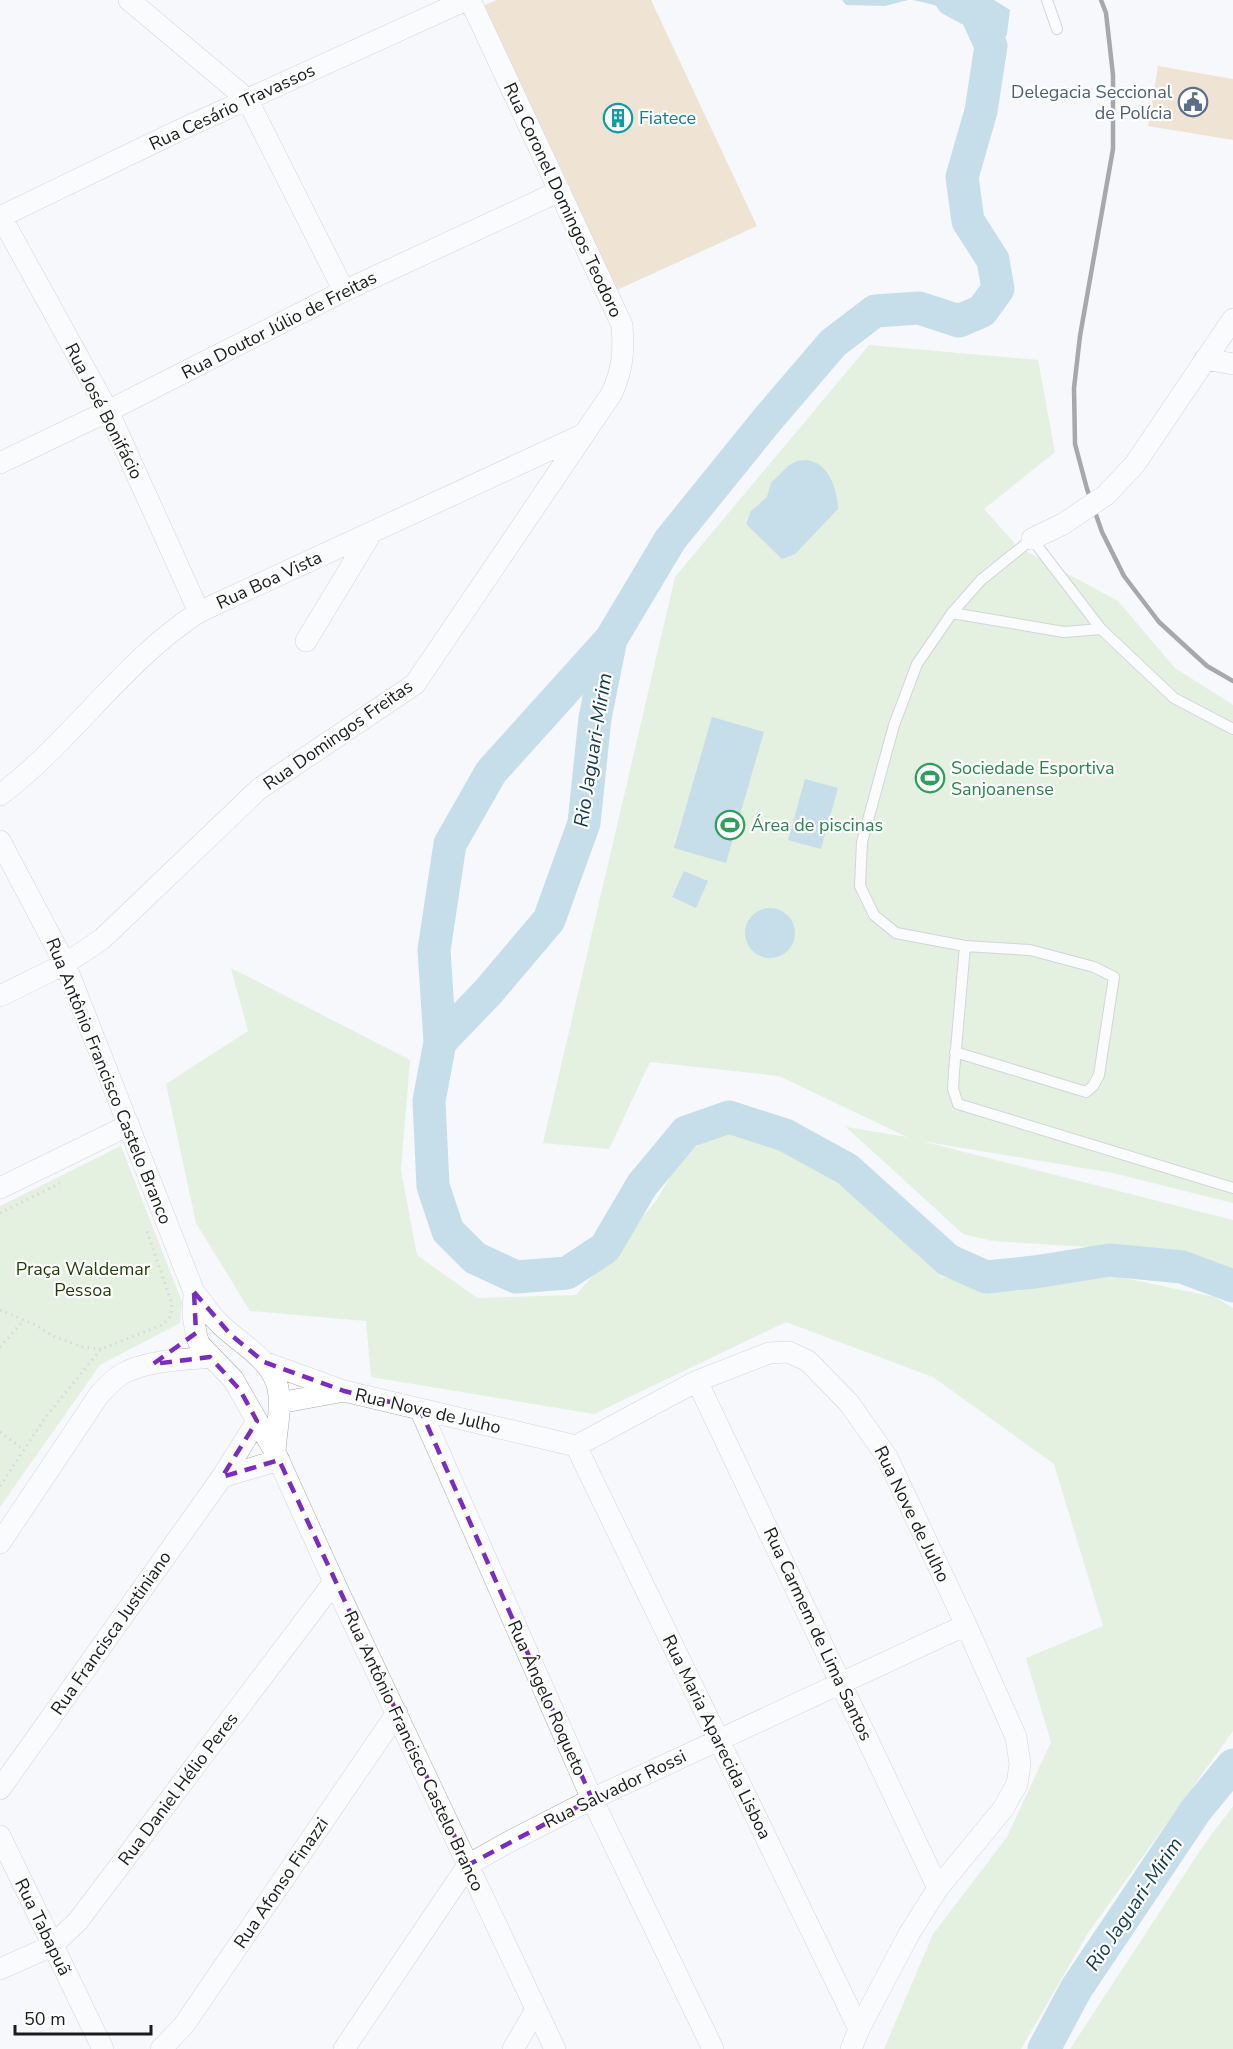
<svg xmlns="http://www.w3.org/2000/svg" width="1233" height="2049" font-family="'Nunito Sans',sans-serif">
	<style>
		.green { fill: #cee8bf }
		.water { fill: #8cbed4 }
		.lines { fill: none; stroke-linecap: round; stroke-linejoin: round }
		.river { stroke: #8cbed4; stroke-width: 33 }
		.building { fill: #e6cca3 }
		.service-casing { stroke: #a8aaae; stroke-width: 12 }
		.minor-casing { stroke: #a8aaae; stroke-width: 22 }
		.path { stroke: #b1b2b5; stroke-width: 3; stroke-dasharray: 1.5 4.5; stroke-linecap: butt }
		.service { stroke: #fff; stroke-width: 10 }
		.minor { stroke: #fff; stroke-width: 21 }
		.rail { stroke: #464749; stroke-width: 4.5 }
		.minor-bridge-casing { stroke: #a8aaae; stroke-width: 22; stroke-linecap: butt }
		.minor-bridge { stroke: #fff; stroke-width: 21 }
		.marked { fill: none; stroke: #7b2cbf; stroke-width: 4.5; stroke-dasharray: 12 8; stroke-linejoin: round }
		.labels { text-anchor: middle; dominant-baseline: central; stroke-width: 4.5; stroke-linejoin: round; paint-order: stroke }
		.service-label { font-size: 18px; fill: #4e5e75; stroke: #fff; text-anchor: end }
		.street-label { font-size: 18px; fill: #1a1b1c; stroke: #fff }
		.culture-label { font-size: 18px; fill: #0d838f; stroke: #fff; text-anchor: start }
		.leisure-label { font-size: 18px; fill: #27864d; stroke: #fff; text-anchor: start }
		.park-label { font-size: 18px; fill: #1f3e02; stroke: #fff }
		.water-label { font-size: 20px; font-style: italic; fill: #0e3a4b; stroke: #fff }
	</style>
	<rect width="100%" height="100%" fill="#f6f8fc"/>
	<!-- green -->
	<path class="green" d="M869,345L1038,360L1055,452L984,509L1018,547L1118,601L1175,668L1233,705V1203L1113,1173L921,1141L1233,1220V1275L1184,1253L992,1241L963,1234L846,1127L907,1137L779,1076L650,1062L609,1149L543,1143L675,577Z
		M231,968L410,1060L401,1170L417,1255L477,1298L576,1295L656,1201L684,1153L734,1127L829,1170L942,1277L1016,1291L1114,1276L1215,1297L1233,1308V1731L1088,1933L1021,2049H884L933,1934L1007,1837L1051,1742L1026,1658L1103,1626L1054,1464L933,1377L786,1322L594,1414L371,1377L366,1321L250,1311L196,1223L166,1084L248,1031Z
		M121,1146L182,1302L180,1323L100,1365L0,1507V1206Z
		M1233,1806V2049H1070L1201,1849Z"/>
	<!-- water -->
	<path class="water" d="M842,0H908L885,6L846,5Z
		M912,0H994L1010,10L1007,34L987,74C964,25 971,11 912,0Z
		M797,461C801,461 807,459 811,461C830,466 838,492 838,509L795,554L782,559L746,524L751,511L767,497L771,483L788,466Z
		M712,717L764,732L726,863L674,848Z
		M805,779L838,788L821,849L788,840Z
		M684,871L708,881L696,908L672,897Z
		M745 933a25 25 0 1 1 50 0a25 25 0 1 1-50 0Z"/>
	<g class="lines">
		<!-- river -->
		<path class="river" d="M952,0L976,13L991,46L981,111L962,177L968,221L993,260L998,289L982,311L959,321L919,308L875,311L833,343L767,420L670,540L611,639L595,718L584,823L549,920L488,992L440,1042L429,1101L433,1186L448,1231L475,1258L516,1277L567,1273L605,1248L642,1185L686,1132L729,1117L785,1135L847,1169L948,1260L986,1277L1035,1272L1110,1260L1182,1267L1233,1286
			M440,1042L434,950L450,844L491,772L610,640
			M1044,2049L1076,1989L1196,1810L1233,1765"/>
	</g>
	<!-- building -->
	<path class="building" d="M496,0H651L757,226L617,290L475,10Z
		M1158,66L1233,79V140L1148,126Z"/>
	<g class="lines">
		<!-- service casing -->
		<g class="service-casing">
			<path id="service" d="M1047,0L1057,29
				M952,613L1064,632L1101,629
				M965,946L954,1072L953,1089L958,1104L1233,1188
				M955,1052L1086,1092L1093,1086L1099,1075L1114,977L1094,967L1030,950L965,946L896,933L874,915L860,886L862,842L894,725L917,664L952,613L981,580L1032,539L1101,629L1174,698L1233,729"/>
		</g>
		<!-- minor casing -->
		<g class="minor-casing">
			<path id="minor" d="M129,0L247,99L344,291
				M0,215L108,411L199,612
				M0,217L180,130L466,0
				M1205,359L1233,364
				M0,463L108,411L344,291L560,191
				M1106,495L1135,464L1233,319
				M1032,539L1063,524
				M306,641L372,532
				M0,795C72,741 123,661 199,612L584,434
				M0,841L65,964L194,1292C202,1301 208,1312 217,1321C236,1342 271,1357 278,1388C282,1408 276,1432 275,1452
				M0,996L65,964L102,939L259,789L415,684L612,393C623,368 624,352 622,325L470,0
				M0,1188L129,1125
				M194,1292L193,1316L197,1338L200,1345L233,1379L275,1452L334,1582L555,2049
				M264,1362L344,1391L576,1446L697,1381L769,1353L789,1352L808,1361L849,1403L887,1457L966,1625L1016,1737L1020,1764L1017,1784L1003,1809L938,1888L909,1934L859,2029L851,2049
				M697,1381L938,1888
				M279,1403L344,1391
				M420,1409L592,1799L713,2049
				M576,1446L859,2029
				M222,1477L279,1460
				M0,1543L99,1395C106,1387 114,1378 124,1373C149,1360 182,1360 210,1357
				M0,1789L222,1477L257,1421
				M0,1836L103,2049
				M0,1969L52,1946L78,1921L334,1582
				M161,2049L184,2025L397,1713
				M344,2049L468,1865L503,1845L592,1799L966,1625
				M513,2049L536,2010"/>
		</g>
		<!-- path -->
		<path class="path" d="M0,1213L60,1183
			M0,1310L36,1325L53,1336L82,1347L101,1349
			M0,1347L24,1320
			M0,1432L24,1450
			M0,1486L45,1418L101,1349L162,1325L171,1316L172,1304L147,1231"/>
		<!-- service -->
		<use href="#service" class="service"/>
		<!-- minor -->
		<use href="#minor" class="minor"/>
		<!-- rail -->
		<path class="rail" d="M1101,0L1106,13L1113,75V149L1080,336L1074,388L1075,444L1087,489L1102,532L1124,576L1159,622L1207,666L1233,681"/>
		<!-- minor-bridge casing -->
		<g class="minor-bridge-casing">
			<path id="minor-bridge" d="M1063,524L1106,495"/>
		</g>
		<!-- minor-bridge -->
		<use href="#minor-bridge" class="minor-bridge"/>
	</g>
	<!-- marked area -->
	<path d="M0 0H1233V2049H0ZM194,1292L231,1335L264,1362L344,1391L420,1409L592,1799L468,1865L279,1460L222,1477L257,1421L240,1390L210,1357L153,1364L196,1333Z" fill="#f6f8fc" fill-opacity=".55" fill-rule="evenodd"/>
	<path class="marked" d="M194,1292L231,1335L264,1362L344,1391L420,1409L592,1799L468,1865L279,1460L222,1477L257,1421L240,1390L210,1357L153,1364L196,1333Z"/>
	<!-- icons -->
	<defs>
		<g id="civic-ring" transform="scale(1.5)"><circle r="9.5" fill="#fff" stroke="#5c6f8a" stroke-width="1.5"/><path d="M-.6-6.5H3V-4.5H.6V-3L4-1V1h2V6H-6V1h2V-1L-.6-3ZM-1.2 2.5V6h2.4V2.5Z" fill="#5c6f8a"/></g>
		<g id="building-ring" transform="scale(1.5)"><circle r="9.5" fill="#fff" stroke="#0f9aa8" stroke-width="1.5"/><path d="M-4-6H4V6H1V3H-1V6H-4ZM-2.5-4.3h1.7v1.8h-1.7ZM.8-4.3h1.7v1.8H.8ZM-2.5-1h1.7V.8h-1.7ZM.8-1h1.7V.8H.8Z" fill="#0f9aa8"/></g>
		<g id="stadium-ring" transform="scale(1.5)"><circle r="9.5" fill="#fff" stroke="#2e9e5b" stroke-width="1.5"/><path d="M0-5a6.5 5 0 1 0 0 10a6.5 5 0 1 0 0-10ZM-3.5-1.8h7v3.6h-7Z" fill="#2e9e5b"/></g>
	</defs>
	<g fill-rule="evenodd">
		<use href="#civic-ring" x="1193" y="102"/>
		<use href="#building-ring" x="618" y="118"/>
		<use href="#stadium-ring" x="930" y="778"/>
		<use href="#stadium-ring" x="730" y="825"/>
	</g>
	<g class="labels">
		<!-- service labels -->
		<g class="service-label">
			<text x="1172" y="92">Delegacia Seccional<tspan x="1172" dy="21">de Polícia</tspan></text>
		</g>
		<!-- street labels -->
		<g class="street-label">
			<text transform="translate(232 107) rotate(-25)">Rua Cesário Travassos</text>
			<text transform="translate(563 200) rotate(65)">Rua Coronel Domingos Teodoro</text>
			<text transform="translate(279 325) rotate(-27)">Rua Doutor Júlio de Freitas</text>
			<text transform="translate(104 411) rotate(63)">Rua José Bonifácio</text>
			<text transform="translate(269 580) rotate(-25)">Rua Boa Vista</text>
			<text transform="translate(338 735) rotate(-35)">Rua Domingos Freitas</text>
			<text transform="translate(109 1081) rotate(68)">Rua Antônio Francisco Castelo Branco</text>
			<text transform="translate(428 1411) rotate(13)">Rua Nove de Julho</text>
			<text transform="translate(912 1514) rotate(64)">Rua Nove de Julho</text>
			<text transform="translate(111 1633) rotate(-55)">Rua Francisca Justiniano</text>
			<text transform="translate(818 1634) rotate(65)">Rua Carmem de Lima Santos</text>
			<text transform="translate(547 1698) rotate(66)">Rua Ângelo Roqueto</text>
			<text transform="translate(717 1737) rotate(64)">Rua Maria Aparecida Lisboa</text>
			<text transform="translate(414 1751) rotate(65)">Rua Antônio Francisco Castelo Branco</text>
			<text transform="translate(178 1789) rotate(-53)">Rua Daniel Hélio Peres</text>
			<text transform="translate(615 1789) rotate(-26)">Rua Salvador Rossi</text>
			<text transform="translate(281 1883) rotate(-56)">Rua Afonso Finazzi</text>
			<text transform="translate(43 1927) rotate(64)">Rua Tabapuã</text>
		</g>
		<!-- culture labels -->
		<g class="culture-label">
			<text x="639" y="118">Fiatece</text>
		</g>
		<!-- leisure labels -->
		<g class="leisure-label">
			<text x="951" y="768">Sociedade Esportiva<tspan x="951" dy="21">Sanjoanense</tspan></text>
			<text x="751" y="825">Área de piscinas</text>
		</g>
		<!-- park labels -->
		<g class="park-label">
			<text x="83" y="1269">Praça Waldemar<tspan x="83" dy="21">Pessoa</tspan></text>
		</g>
		<!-- water labels -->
		<g class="water-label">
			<text transform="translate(593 750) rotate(-81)">Rio Jaguari-Mirim</text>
			<text transform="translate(1134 1904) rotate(-56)">Rio Jaguari-Mirim</text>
		</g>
	</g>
	<!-- scale -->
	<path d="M15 2025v9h136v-9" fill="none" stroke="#1a1b1c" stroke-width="3"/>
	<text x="24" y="2025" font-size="18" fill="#1a1b1c" stroke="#ffffff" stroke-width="4.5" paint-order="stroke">50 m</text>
</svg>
